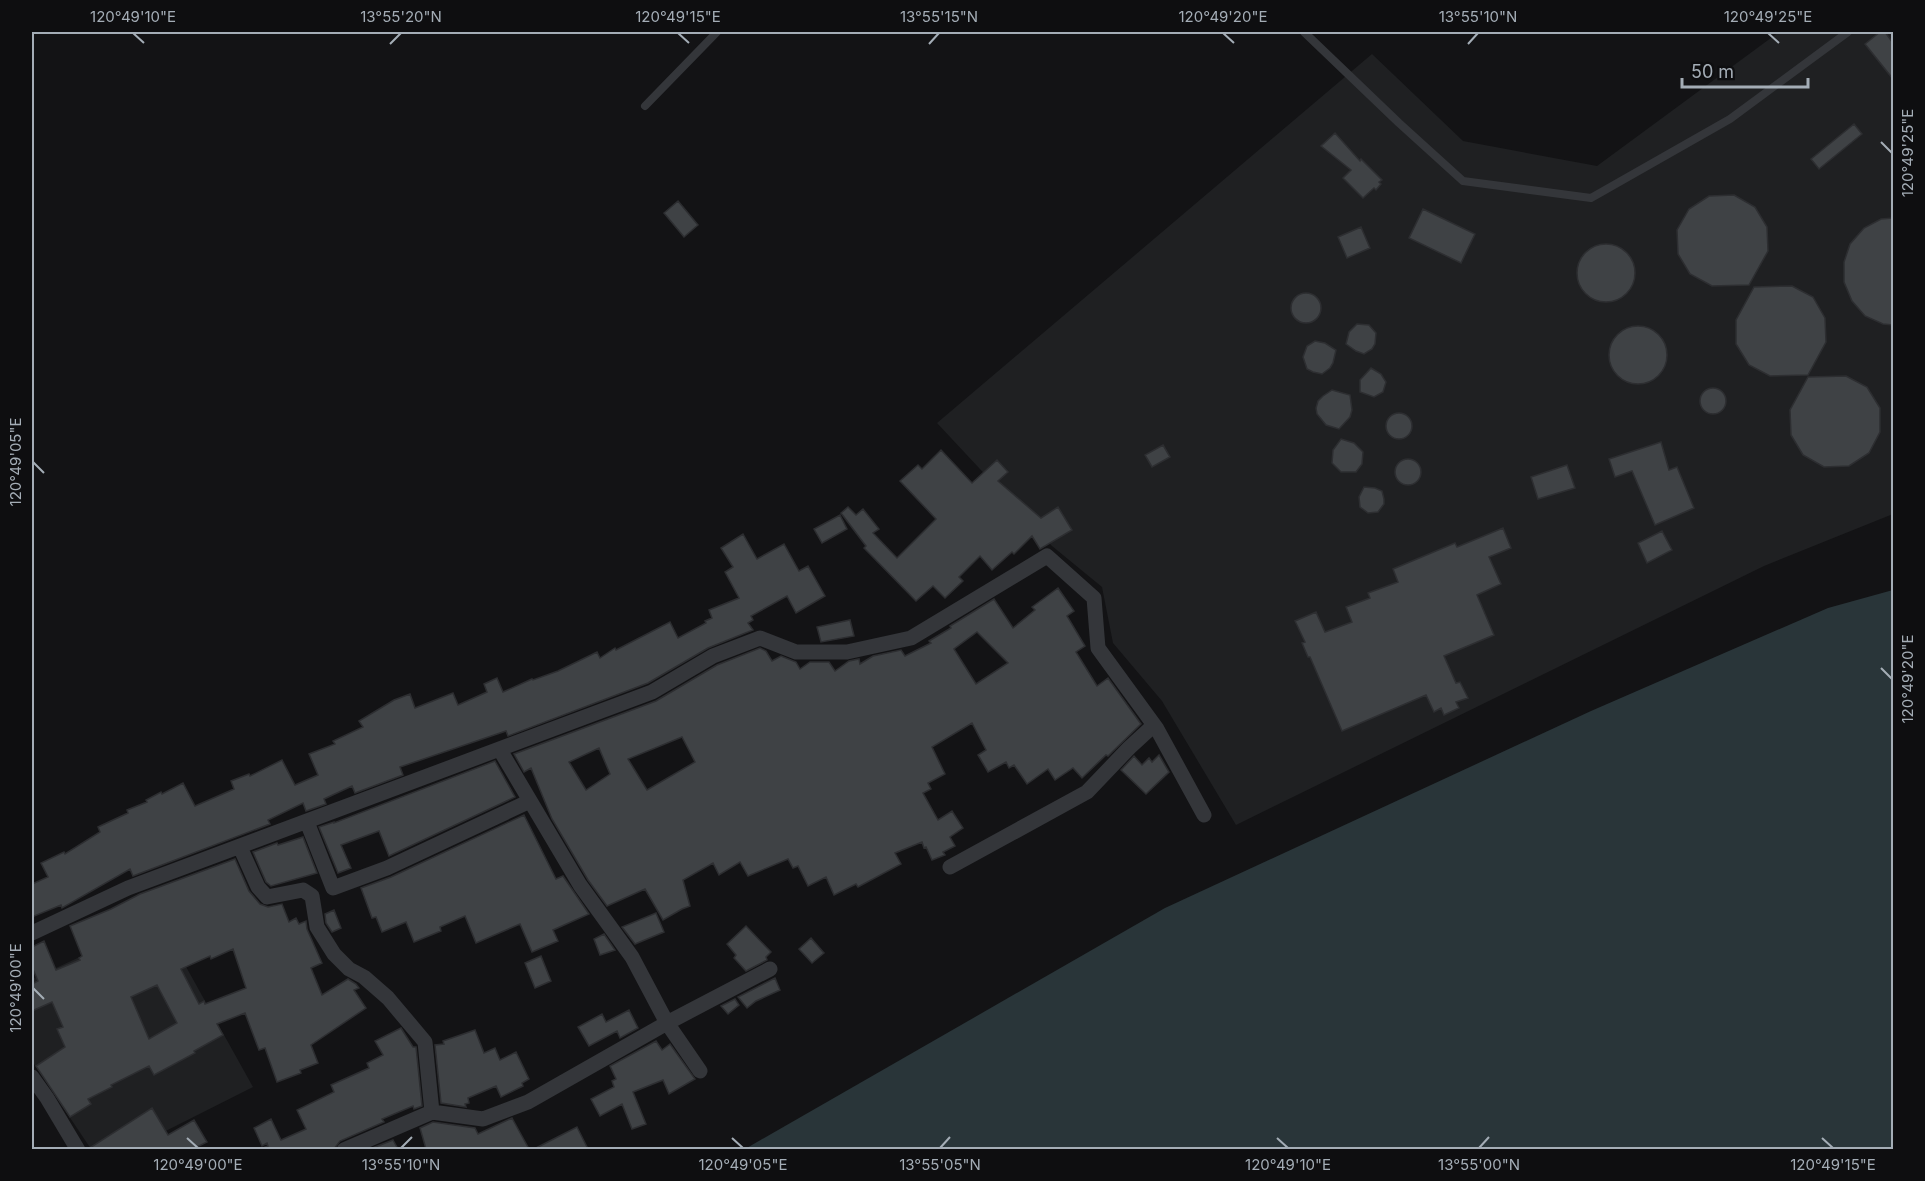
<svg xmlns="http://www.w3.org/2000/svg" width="1925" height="1181" font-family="Inter,sans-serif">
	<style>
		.built { fill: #1f2022 }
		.water { fill: #293539 }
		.building { fill: #3f4245; stroke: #2d2e31; stroke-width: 1.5; fill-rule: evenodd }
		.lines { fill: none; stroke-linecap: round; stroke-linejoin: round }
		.lane { stroke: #34363a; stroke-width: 8 }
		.street { stroke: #34363a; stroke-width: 15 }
		.ticks { fill: none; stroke: #a4adb6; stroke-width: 2 }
		.neatline { fill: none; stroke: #a4adb6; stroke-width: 2 }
		.ticks-label { font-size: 15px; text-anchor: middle; fill: #a4adb6 }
	</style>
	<rect width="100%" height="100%" fill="#131315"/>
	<!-- built -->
	<path class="built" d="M1779,32H1893V514L1764,566L1236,825L1162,701L1113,643L1102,587L1052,546L937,423L1372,54L1463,141L1597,166Z
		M160,920L253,1087L130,1149H91L32,1061V979Z"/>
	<!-- water -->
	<path class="water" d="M1893,590V1149H745L1165,908L1591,711L1828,608Z"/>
	<!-- building -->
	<path class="building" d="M1880,32H1885L1893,43V79L1865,44Z
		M1854,124L1862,134L1819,169L1811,159Z
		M1335,133L1360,161L1361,159L1382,180L1379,182L1381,184L1376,190L1374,188L1363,198L1343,178L1351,170L1321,146Z
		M1734,195L1755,207L1767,227L1768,251L1749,285L1712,286L1690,274L1678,254L1677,230L1689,209L1709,196Z
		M678,201L698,225L684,237L664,213Z
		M1423,209L1475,234L1461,263L1409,238Z
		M1893,218V325L1883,324L1865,316L1852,301L1844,282V262L1850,244L1864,228L1881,219Z
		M1361,227L1370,248L1347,258L1338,237Z
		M1577 273a29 29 0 1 1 58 0a29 29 0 1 1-58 0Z
		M1792,286L1813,297L1825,318L1826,342L1808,375L1770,376L1749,365L1736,344V320L1754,287Z
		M1291 308a15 15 0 1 1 30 0a15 15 0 1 1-30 0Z
		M1357,324L1369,325L1376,333L1375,344L1372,349L1364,354L1356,351L1346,344L1349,332Z
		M1609 355a29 29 0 1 1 58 0a29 29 0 1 1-58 0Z
		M1315,341L1325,343L1336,350L1333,363L1330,368L1322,374L1313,372L1307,369L1303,357L1307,346Z
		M1371,368L1381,374L1386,382L1383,392L1374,397L1360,392V380Z
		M1846,376L1867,387L1880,408V432L1869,453L1849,466L1824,467L1803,455L1791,435L1790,410L1808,377Z
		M1700 401a13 13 0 1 1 26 0a13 13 0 1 1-26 0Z
		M1332,390L1350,395L1352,410L1350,417L1339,429L1326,425L1317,414L1316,408L1318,401L1323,396Z
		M1386 426a13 13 0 1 1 26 0a13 13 0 1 1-26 0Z
		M1341,439L1354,443L1363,452L1362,464L1356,472H1341L1332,463L1333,450Z
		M1661,442L1669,470L1677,467L1694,508L1655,525L1632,471L1615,477L1609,459Z
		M1163,445L1170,457L1152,467L1145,455Z
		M941,450L972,483L997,460L1008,472L998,481L1041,518L1058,507L1072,530L1040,549L1032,536L1014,554L1012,552L992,570L980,556L959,577L963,581L945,598L933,586L916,601L864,548L866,546L841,513L848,507L856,515L863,509L879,529L873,533L897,558L936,519L900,481L918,465L922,469Z
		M1395 472a13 13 0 1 1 26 0a13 13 0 1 1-26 0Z
		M1567,465L1575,488L1538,499L1531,477Z
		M1364,487L1375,488L1382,491L1384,499V504L1378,512L1368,513L1360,507L1359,497Z
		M840,515L847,529L822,543L814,529Z
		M1503,528L1511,548L1489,557L1501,584L1477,595L1494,635L1444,656L1456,683L1460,682L1468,698L1456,702L1459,708L1444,715L1441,708L1434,712L1426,695L1342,731L1310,657H1308L1302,643L1305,642L1295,621L1316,612L1325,632L1352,622L1346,607L1370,598L1368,593L1398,582L1393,569L1455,543L1457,547Z
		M1662,531L1672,550L1647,563L1638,543Z
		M743,534L757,559L784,544L799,571L808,566L825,596L796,613L787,596L751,616L753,620L748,623L753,630L708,648L648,683L508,736L506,731L400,767L403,775L355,793L352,786L324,799L326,804L306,811L303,803L268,820L270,824L133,876L130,869L62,908L61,905L32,917V884L48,877L41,863L64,852L65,854L100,832L98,827L128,813L127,810L147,802L146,800L161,792L162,794L183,783L195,806L234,789L231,781L249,774L250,776L282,760L295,785L318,775L309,754L335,744L333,741L363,727L359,721L394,700L410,694L415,708L453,693L458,705L487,692L484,684L497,678L503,692L532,679L533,680L558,671L597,652L600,658L615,648L616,650L670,622L678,638L706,623L705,621L712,618L709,610L739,598L725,572L733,567L721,548Z
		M1058,588L1074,611L1067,616L1085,646L1076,652L1097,686L1108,678L1141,724L1108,756L1106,755L1082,778L1073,768L1055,780L1048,769L1027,784L1014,765L1009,768L1006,762L988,772L978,755L986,750L972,723L932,747L945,774L928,783L931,789L923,793L938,820L952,811L963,828L950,837L955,846L943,852L945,855L932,860L926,847L924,848L922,842L895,853L901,864L858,887L856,884L834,895L826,877L808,886L798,866L793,868L788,859L748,876L740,862L719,875L713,863L683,880L690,906L682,909L663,920L645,889L607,906L588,880L552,819L531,768L524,772L514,754L656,701L717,665L760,648L766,651L772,661L781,656L796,662L800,669L810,662H829L835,671L849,661L859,659L860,664L873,656L901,650L905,656L931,643L929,641L951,628L950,626L994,599L1013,628L1035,610L1032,607ZM977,632L1008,663L976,684L954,649ZM682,737L695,762L647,790L628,759ZM599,748L610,774L586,790L569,762Z
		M850,620L854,636L821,642L817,627Z
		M1159,755L1169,772L1146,794L1121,770L1134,756L1142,765L1149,758L1152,762Z
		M495,761L515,797L389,856L379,831L341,845L351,868L338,873L319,827L334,822V823Z
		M524,815L556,879L563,876L589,914L553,930L558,941L532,952L520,924L476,943L465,916L440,927L441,931L414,942L406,922L382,932L376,917L372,918L361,888L391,877Z
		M303,837L317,873L271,886L266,882L253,852L277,843L278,845Z
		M235,859L249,891L260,904L268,907L282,904L289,922L296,918L299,924L306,921L307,929L322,963L311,968L322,995L348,979L356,984L359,988L354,990L366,1008L311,1045L318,1063L300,1070L301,1073L277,1082L265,1048L259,1050L245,1013L217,1024L223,1035L194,1051L195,1053L154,1075L149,1066L111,1085L112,1087L88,1099L91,1104L70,1117L36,1066L65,1047L57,1029L63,1027L52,1002L32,1011V984L38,981L32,967V947L44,941L56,970L80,960L79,958L82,956L70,926L111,909L140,894ZM233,949L246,988L205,1004L204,1001L199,1004L181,969L210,956L211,959ZM157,985L177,1023L149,1039L131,997Z
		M334,910L341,928L332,932L326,923L325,914Z
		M656,913L664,932L635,944L622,927Z
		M746,926L771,952L766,957L767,960L746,971L734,958L736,955L727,944Z
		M604,934L615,950L600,955L594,939Z
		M811,938L824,953L812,963L799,949Z
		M541,956L551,981L535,988L525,963Z
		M775,978L780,990L756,1001L747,1008L738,997Z
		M735,999L739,1005L728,1014L721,1006Z
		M629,1010L638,1028L620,1038L617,1031L589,1046L578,1027L602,1014L606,1022Z
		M401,1028L413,1047H416L422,1106L414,1109L413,1106L382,1119L384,1122L340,1141L334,1149H260L268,1146L267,1143L262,1146L254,1128L271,1119L281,1140L306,1129L297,1110L334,1092L331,1085L369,1068L367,1063L383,1055L375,1041Z
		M475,1030L484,1053L495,1048L500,1060L516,1052L529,1079L522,1083L523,1086L501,1097L496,1086L468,1098L469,1103L465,1104L466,1107L441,1103L435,1045L444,1044L443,1041Z
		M656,1041L662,1050L670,1044L695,1079L669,1094L663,1080L633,1092L646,1124L632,1129L622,1104L600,1116L591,1099L614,1087L612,1081L616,1079L610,1066Z
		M152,1108L168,1135L194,1120L207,1142L193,1149H88Z
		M512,1118L529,1149H426L420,1128L433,1122L475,1128L478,1134Z
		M577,1127L588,1149H534Z
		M393,1140L398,1149H370Z"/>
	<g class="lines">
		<!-- lane -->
		<path class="lane" d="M1304,32L1399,123L1463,181L1591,198L1730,119L1848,32
			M645,106L717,32"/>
		<!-- street -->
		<path class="street" d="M500,750L580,885L632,957L667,1023L700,1071
			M307,822L333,888L387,868L530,801
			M240,847L258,887L267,897L303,890L312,896L317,927L334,954L349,969L364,977L388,998L425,1042L432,1112
			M950,867L1087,792L1129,748L1154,725
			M32,933L128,888L652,692L713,656L760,638L796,652H847L911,638L1047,556L1094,598L1098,648L1157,729L1204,815
			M32,1077L47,1098L78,1150
			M344,1150L432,1112L483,1119L528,1102L667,1023L770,969"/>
	</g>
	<!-- ticks -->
	<path class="ticks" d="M133,33L144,43M678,33L689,43M1223,33L1234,43M1768,33L1779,43M390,44L401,33M929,44L939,33M1468,44L1478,33M1881,142L1892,153M33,462L44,473M1881,668L1892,679M33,988L44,999M187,1138L198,1148M732,1138L743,1148M1277,1138L1288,1148M1822,1138L1833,1148M401,1148L412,1137M940,1148L950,1137M1479,1148L1489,1137"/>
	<!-- border -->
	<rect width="1925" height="1181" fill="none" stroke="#0e0e10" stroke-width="66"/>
	<!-- scale -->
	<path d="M1682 78v9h126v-9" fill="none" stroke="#a4adb6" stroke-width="3"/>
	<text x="1691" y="78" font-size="18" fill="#a4adb6" stroke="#0e0e10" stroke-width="4.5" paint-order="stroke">50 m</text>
	<rect x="33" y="33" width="1859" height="1115" class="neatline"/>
	<g class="ticks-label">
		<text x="133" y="22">120°49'10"E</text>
		<text x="401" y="22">13°55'20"N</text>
		<text x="678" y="22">120°49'15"E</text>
		<text x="939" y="22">13°55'15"N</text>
		<text x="1223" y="22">120°49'20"E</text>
		<text x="1478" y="22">13°55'10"N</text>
		<text x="1768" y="22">120°49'25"E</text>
		<text transform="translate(1908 153) rotate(-90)" y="5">120°49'25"E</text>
		<text transform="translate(16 462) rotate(-90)" y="5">120°49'05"E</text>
		<text transform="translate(1908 679) rotate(-90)" y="5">120°49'20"E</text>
		<text transform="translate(16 988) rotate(-90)" y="5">120°49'00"E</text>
		<text x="198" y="1170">120°49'00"E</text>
		<text x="401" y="1170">13°55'10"N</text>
		<text x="743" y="1170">120°49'05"E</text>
		<text x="940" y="1170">13°55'05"N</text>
		<text x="1288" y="1170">120°49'10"E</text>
		<text x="1479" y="1170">13°55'00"N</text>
		<text x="1833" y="1170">120°49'15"E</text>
	</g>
</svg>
